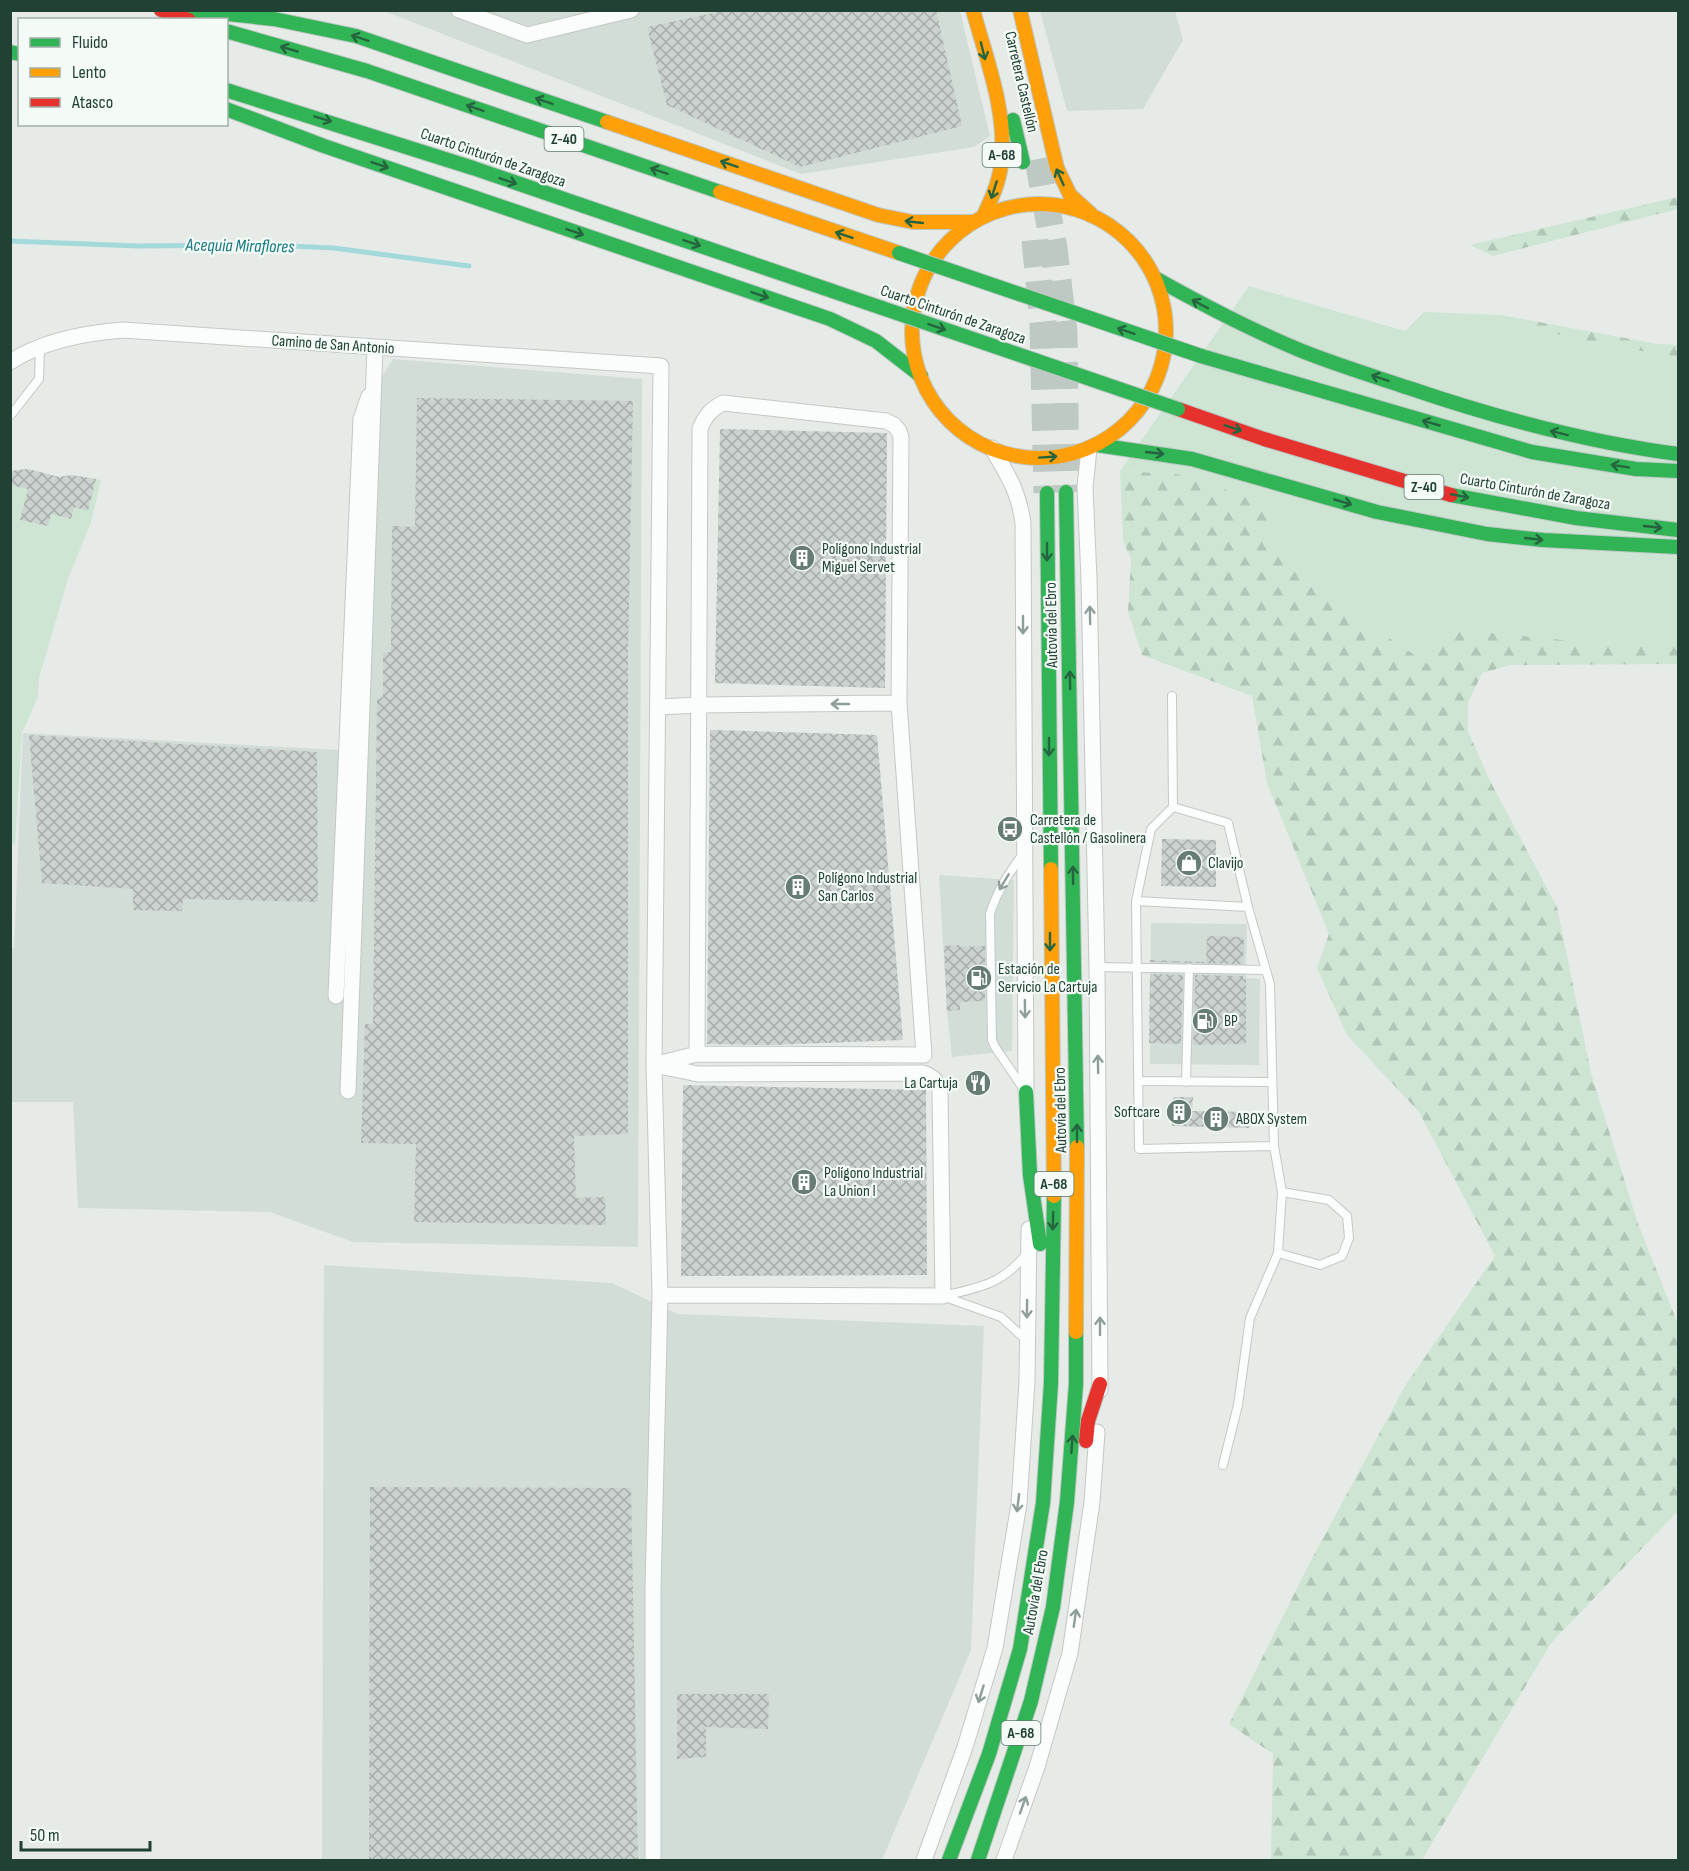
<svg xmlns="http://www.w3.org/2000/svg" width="1689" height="1871" font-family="'Sofia Sans Condensed',sans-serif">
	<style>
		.built { fill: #d3ddd8 }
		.green { fill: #cee5d3 }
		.forest { fill: url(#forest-firs) }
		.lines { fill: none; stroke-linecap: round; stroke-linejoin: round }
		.stream { stroke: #a4d9dc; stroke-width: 5 }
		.building { fill: url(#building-cross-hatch) }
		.highway-tunnel { stroke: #bfc9c4; stroke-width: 27; stroke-dasharray: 27 14; stroke-linecap: butt }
		.lane-casing { stroke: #c3c8c5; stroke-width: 10 }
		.street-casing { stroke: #c3c8c5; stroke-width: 17 }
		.fast-casing { stroke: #bdc7c3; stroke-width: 16 }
		.slow-casing { stroke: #bdc7c3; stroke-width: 16 }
		.jam-casing { stroke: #bdc7c3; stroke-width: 16 }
		.lane { stroke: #fbfcfc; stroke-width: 8 }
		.street { stroke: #fbfcfc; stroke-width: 15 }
		.fast { stroke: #30b455; stroke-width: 14 }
		.slow { stroke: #ff9f0a; stroke-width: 14 }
		.jam { stroke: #e5322d; stroke-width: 14 }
		.fast-bridge-casing { stroke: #bdc7c3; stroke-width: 16; stroke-linecap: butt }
		.fast-bridge { stroke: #30b455; stroke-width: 14 }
		.oneway { stroke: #26643f }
		.oneway2 { stroke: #8e9e98 }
		.labels { text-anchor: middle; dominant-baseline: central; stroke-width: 4.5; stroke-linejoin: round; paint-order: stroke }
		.shield { fill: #f4faf6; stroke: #60786f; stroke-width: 1.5 }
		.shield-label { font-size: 15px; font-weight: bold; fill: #214135 }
		.street-label { font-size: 16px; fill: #214135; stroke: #f4faf6 }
		.poi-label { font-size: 16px; fill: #214135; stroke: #f4faf6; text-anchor: start }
		.water-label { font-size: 18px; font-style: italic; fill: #167982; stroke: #f4faf6 }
	</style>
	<defs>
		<pattern id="forest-firs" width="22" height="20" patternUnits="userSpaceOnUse" patternTransform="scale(1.5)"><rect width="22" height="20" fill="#cee5d3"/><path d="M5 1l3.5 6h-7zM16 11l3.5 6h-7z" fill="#b1c6b6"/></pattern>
		<pattern id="building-cross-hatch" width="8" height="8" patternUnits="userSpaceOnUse" patternTransform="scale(1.5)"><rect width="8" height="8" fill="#ccd2d0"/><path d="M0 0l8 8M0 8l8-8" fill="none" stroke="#a5acaa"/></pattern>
	</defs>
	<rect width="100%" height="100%" fill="#e6ebe8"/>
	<!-- built -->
	<path class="built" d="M384,11H960L990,136L974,147L801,174Z
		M1040,11H1175L1183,40L1143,109L1067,111Z
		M393,359L642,379L638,1247L353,1242L270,1212L78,1208L73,1102H11L10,948H14L23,733L340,750L356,418Z
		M939,875L1014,880L1012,1051L952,1057L947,1011Z
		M1151,923L1247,924L1246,978L1260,979L1259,1065L1150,1064Z
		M324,1265L612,1283L678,1314L984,1326L971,1650L882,1860H322Z"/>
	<!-- green -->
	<path class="green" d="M1249,286L1405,331L1424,312L1501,315L1575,340L1678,357V647L1594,643L1428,664L1307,583L1274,544L1264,502L1177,474L1120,471Z
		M28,469L59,477L71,475L101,480L91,522L68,579L39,678L38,697L22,733L15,845L11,844L10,471Z"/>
	<!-- forest -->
	<path class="forest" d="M1678,197V209L1493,256L1470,245Z
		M1501,315L1657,344L1678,345V357L1575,340Z
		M1120,471L1177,474L1264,502L1274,544L1307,583L1428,664L1441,628L1594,643L1678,647V664L1510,665L1482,673L1468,703V731L1490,781L1557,907L1591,1073L1638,1224L1678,1324V1511L1551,1643L1422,1860H1271L1273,1754L1229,1724L1307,1568L1405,1386L1495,1256L1419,1112L1347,1035L1317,968L1329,934L1267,783L1252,696L1142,655L1128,612L1131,559L1123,541Z"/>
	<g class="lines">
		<!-- stream -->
		<path class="stream" d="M10,241L138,246L267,245L334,248L469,266"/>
	</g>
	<!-- building -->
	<path class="building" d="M727,10H936L962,126L800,167L667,105L647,27Z
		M417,398L633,401L628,654V1134L574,1136L576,1198L605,1197L606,1225L414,1222L416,1144L361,1143L365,1024H373L377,699L383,697V653L391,652L392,526L415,527Z
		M720,429L887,433L885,688L715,683Z
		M28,469L59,477L71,475L96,479L88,511L74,507L71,519L51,514L48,526L20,520L28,489L10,485V471Z
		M710,730L877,735L903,1040L772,1045L707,1044Z
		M29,735L317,752L318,902L183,899L182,911L133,910V889L42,883Z
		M1162,839L1216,840V887L1161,886Z
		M1207,936L1244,937L1243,964L1150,962V960L1206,962Z
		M960,945V947L985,946V1001L962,1002L960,1003V1010L947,1011L944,946Z
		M1150,974L1183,975L1181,1044L1149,1043Z
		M1195,975L1243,976V979H1246V1044L1193,1045Z
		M683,1085L926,1090L927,1275L681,1276Z
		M1173,1097H1193L1192,1111L1250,1112L1249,1128L1172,1126Z
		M370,1487L631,1488L638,1860H369Z
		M677,1694H769L768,1729L706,1727V1757L677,1759Z"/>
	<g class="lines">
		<!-- highway-tunnel -->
		<path class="highway-tunnel" d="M1038,159L1054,248L1064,332L1066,492
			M1035,240L1043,323L1047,493"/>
		<!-- lane casing -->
		<g class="lane-casing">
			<path id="lane" d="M10,416L39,379L40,348
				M1172,696L1173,807L1151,829L1136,901L1139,1149L1274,1146L1270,984L1248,907L1228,823L1173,807
				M1023,854C1009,873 997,891 990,914L992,1040L995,1047L1023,1088
				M1136,901L1248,907
				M1097,967L1266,970
				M1138,1081L1272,1082
				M1186,1082L1189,968
				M1278,1253L1320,1265L1342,1256L1349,1238L1347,1216L1329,1200L1282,1192
				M943,1296C978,1288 1003,1284 1026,1254
				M945,1297L1001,1317L1025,1339
				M1223,1465L1238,1405L1250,1318L1278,1253L1282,1192L1274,1146"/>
		</g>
		<!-- street casing -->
		<g class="street-casing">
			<path id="street" d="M459,10L527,35L631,10
				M10,362C42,341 85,333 123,330L661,366L654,1065L660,1295L653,1589V1860
				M723,403L886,421L894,425L899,431L901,438L899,703L924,1055L697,1054L700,429C705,416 711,409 723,403Z
				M992,448C1008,476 1018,489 1023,523L1026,1092
				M1089,449L1085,487L1089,579L1097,967L1100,1390
				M658,707L699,705L899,703
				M336,996L361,419L369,396
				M657,1064L697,1054
				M654,1065L698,1074L923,1073C932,1076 936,1080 940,1089L943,1296L660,1295
				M348,1091L375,348
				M924,1860L965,1747L995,1648L1019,1504L1027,1382L1029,1229
				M1004,1860L1037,1767L1070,1653L1092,1502L1097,1432"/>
		</g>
		<!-- fast casing -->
		<g class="fast-casing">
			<path id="fast" d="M190,10L274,19L356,36L607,122
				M226,31L367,71L720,192
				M10,52L20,54
				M226,90L473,168L882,308
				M226,109L324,146L830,319L876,341L921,376
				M1013,120L1023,162
				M1155,278C1203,305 1251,330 1302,351C1337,365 1373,376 1409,388C1497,418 1586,442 1678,454
				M1201,356L1532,452L1636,469L1678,471
				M1097,445L1192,459L1377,512L1487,534L1543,540L1678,547
				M1066,492L1077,1147
				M1047,493L1051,869
				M1451,495L1576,518L1678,530
				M1026,1092L1030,1175L1040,1244
				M949,1860L989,1754L1020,1649L1043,1503L1051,1383L1054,1196
				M978,1860L1031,1701L1053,1607L1067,1502L1076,1384V1332"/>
		</g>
		<!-- slow casing -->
		<g class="slow-casing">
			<path id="slow" d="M973,10C986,59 1008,113 1001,165C999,183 991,200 983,217
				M1020,10L1057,168L1070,195L1091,214
				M607,122L878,215L913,222H973
				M720,192L899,253
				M912 331a127 127 0 1 1 254 0a127 127 0 1 1-254 0Z
				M1051,869L1054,1196
				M1076,1332L1077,1147"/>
		</g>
		<!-- jam casing -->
		<g class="jam-casing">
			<path id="jam" d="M161,10L189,20
				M1178,409L1264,439L1451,495
				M1086,1441L1088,1421L1100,1384"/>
		</g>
		<!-- lane -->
		<use href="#lane" class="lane"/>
		<!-- street -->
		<use href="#street" class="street"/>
		<!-- fast -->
		<use href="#fast" class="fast"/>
		<!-- slow -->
		<use href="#slow" class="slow"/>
		<!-- jam -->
		<use href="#jam" class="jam"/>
		<!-- fast-bridge casing -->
		<g class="fast-bridge-casing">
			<path id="fast-bridge" d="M899,253L1201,356
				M882,308L1178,409"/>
		</g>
		<!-- fast-bridge -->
		<use href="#fast-bridge" class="fast-bridge"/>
	</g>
	<!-- one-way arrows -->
	<defs><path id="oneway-shaft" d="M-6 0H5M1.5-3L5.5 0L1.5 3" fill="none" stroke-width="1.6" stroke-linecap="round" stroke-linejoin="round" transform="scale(1.5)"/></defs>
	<g class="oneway">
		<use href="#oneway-shaft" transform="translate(360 38) rotate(-162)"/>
		<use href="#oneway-shaft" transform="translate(289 49) rotate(-164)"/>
		<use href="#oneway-shaft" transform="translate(983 51) rotate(76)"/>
		<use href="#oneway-shaft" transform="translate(544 101) rotate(-161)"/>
		<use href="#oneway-shaft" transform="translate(475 108) rotate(-161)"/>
		<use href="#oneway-shaft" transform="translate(323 119) rotate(17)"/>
		<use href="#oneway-shaft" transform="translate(729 164) rotate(-161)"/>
		<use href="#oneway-shaft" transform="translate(380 165) rotate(19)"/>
		<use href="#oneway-shaft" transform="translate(659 171) rotate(-161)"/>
		<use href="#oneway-shaft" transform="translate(1060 177) rotate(-114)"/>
		<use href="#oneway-shaft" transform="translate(508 181) rotate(19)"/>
		<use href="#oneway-shaft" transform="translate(994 190) rotate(108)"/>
		<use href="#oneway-shaft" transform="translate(914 222) rotate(-174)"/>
		<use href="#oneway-shaft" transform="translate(575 232) rotate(19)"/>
		<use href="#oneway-shaft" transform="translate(844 235) rotate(-161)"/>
		<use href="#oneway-shaft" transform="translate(692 243) rotate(19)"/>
		<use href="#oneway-shaft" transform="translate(760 295) rotate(19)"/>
		<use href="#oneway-shaft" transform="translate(1200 304) rotate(-152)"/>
		<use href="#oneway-shaft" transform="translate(937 327) rotate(19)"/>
		<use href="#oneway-shaft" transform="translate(1126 331) rotate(-161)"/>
		<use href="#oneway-shaft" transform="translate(1380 378) rotate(-161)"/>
		<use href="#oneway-shaft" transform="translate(1431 423) rotate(-164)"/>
		<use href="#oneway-shaft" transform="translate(1233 428) rotate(19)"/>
		<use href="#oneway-shaft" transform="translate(1559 433) rotate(-166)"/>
		<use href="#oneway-shaft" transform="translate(1155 453) rotate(6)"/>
		<use href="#oneway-shaft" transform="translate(1048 457) rotate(-4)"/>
		<use href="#oneway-shaft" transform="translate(1620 466) rotate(-171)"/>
		<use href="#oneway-shaft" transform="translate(1460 496) rotate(11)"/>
		<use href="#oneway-shaft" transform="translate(1343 502) rotate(16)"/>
		<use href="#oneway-shaft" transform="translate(1653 527) rotate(6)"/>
		<use href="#oneway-shaft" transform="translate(1534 539) rotate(6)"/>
		<use href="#oneway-shaft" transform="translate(1047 552) rotate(90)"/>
		<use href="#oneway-shaft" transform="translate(1070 680) rotate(-91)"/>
		<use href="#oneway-shaft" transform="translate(1049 747) rotate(90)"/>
		<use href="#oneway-shaft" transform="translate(1073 875) rotate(-91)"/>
		<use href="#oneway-shaft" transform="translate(1050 942) rotate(90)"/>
		<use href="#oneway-shaft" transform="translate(1077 1133) rotate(-90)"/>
		<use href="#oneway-shaft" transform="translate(1053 1221) rotate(91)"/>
		<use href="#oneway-shaft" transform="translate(1072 1444) rotate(-86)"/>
	</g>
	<g class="oneway2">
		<use href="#oneway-shaft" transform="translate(1090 615) rotate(-91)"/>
		<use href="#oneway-shaft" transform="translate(1023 625) rotate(90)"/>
		<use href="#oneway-shaft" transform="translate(840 704) rotate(180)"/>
		<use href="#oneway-shaft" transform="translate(1004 882) rotate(121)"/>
		<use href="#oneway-shaft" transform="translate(1025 1009) rotate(89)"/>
		<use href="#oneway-shaft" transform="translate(1098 1064) rotate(-91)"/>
		<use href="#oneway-shaft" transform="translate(1027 1309) rotate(91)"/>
		<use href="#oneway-shaft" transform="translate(1100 1326) rotate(-90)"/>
		<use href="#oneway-shaft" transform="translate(1018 1503) rotate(97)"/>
		<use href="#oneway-shaft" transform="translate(1075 1618) rotate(-82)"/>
		<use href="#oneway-shaft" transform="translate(981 1694) rotate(107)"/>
		<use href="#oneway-shaft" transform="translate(1023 1805) rotate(-70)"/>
	</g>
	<!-- icons -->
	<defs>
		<g id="building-disc" transform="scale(1.35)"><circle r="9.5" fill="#667c74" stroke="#f4faf6"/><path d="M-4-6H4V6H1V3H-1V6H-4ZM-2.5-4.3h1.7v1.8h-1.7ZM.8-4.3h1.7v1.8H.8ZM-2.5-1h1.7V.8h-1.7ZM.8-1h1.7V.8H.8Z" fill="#fff"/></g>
		<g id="bus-disc" transform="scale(1.35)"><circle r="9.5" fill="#667c74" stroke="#f4faf6"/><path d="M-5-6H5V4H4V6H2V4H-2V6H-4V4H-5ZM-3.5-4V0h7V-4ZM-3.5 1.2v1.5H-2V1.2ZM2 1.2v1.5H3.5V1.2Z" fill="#fff"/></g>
		<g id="shop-disc" transform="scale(1.35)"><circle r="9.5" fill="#667c74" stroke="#f4faf6"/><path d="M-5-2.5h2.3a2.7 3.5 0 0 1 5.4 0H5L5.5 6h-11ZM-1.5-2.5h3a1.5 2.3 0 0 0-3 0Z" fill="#fff"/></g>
		<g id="fuel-disc" transform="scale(1.35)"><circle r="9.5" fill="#667c74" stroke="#f4faf6"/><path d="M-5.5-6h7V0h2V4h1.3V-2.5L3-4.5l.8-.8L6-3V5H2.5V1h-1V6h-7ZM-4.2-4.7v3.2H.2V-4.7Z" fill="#fff"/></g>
		<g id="restaurant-disc" transform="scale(1.35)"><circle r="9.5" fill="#667c74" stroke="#f4faf6"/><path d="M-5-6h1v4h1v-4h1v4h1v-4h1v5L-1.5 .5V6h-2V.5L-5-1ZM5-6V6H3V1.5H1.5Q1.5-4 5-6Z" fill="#fff"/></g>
	</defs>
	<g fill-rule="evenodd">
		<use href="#building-disc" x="802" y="558"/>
		<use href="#bus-disc" x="1010" y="829"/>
		<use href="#shop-disc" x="1189" y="863"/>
		<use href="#building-disc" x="798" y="887"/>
		<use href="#fuel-disc" x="979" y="978"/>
		<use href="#fuel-disc" x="1205" y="1021"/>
		<use href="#restaurant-disc" x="978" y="1083"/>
		<use href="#building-disc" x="1179" y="1112"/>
		<use href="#building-disc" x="1216" y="1119"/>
		<use href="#building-disc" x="804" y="1182"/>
	</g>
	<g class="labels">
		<!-- shield labels -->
		<g class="shield">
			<rect x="544.5" y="127" width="39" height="24" rx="4.5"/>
			<rect x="982.5" y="143" width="39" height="24" rx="4.5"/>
			<rect x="1404.5" y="475" width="39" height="24" rx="4.5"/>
			<rect x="1034.5" y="1172" width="39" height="24" rx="4.5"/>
			<rect x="1001.5" y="1721" width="39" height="24" rx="4.5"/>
		</g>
		<g class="shield-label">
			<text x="564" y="139">Z-40</text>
			<text x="1002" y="155">A-68</text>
			<text x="1424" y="487">Z-40</text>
			<text x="1054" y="1184">A-68</text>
			<text x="1021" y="1733">A-68</text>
		</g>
		<!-- street labels -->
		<g class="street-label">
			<text transform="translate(1021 82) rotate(77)">Carretera Castellón</text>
			<text transform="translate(493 158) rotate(19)">Cuarto Cinturón de Zaragoza</text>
			<text transform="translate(953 315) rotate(19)">Cuarto Cinturón de Zaragoza</text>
			<text transform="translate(333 345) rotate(4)">Camino de San Antonio</text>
			<text transform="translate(1535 492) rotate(10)">Cuarto Cinturón de Zaragoza</text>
			<text transform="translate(1052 625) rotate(-91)">Autovía del Ebro</text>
			<text transform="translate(1061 1110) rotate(-91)">Autovía del Ebro</text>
			<text transform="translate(1036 1592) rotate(-80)">Autovía del Ebro</text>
		</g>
		<!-- poi labels -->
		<g class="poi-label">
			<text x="822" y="549">Polígono Industrial<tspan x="822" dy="18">Miguel Servet</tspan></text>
			<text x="1030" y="820">Carretera de<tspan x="1030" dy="18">Castellón / Gasolinera</tspan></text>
			<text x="1208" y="863">Clavijo</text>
			<text x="818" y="878">Polígono Industrial<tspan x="818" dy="18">San Carlos</tspan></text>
			<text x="998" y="969">Estación de<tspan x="998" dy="18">Servicio La Cartuja</tspan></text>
			<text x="1224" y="1021">BP</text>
			<text x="958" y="1083" text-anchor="end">La Cartuja</text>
			<text x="1160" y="1112" text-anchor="end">Softcare</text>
			<text x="1236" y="1119">ABOX System</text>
			<text x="824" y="1173">Polígono Industrial<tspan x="824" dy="18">La Union I</tspan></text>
		</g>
		<!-- water labels -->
		<g class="water-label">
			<text transform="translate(240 246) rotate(1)">Acequia Miraflores</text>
		</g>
	</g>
	<!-- border -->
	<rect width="1689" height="1871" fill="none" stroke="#214135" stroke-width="24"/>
	<!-- legend -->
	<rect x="18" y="18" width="210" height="108" fill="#f4faf6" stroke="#a0b0a9" stroke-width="1.5"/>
	<rect x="30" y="38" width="30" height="9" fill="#30b455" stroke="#a0b0a9" stroke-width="1.5"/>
	<text x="72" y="48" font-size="18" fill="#214135">Fluido</text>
	<rect x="30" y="68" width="30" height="9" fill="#ff9f0a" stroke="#a0b0a9" stroke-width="1.5"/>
	<text x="72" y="78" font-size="18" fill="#214135">Lento</text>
	<rect x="30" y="98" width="30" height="9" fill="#e5322d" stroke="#a0b0a9" stroke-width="1.5"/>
	<text x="72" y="108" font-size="18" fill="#214135">Atasco</text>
	<!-- scale -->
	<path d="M21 1841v9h129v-9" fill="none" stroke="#214135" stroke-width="3"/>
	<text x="30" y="1841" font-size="18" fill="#214135" stroke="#f4faf6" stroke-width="4.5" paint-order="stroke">50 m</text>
</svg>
